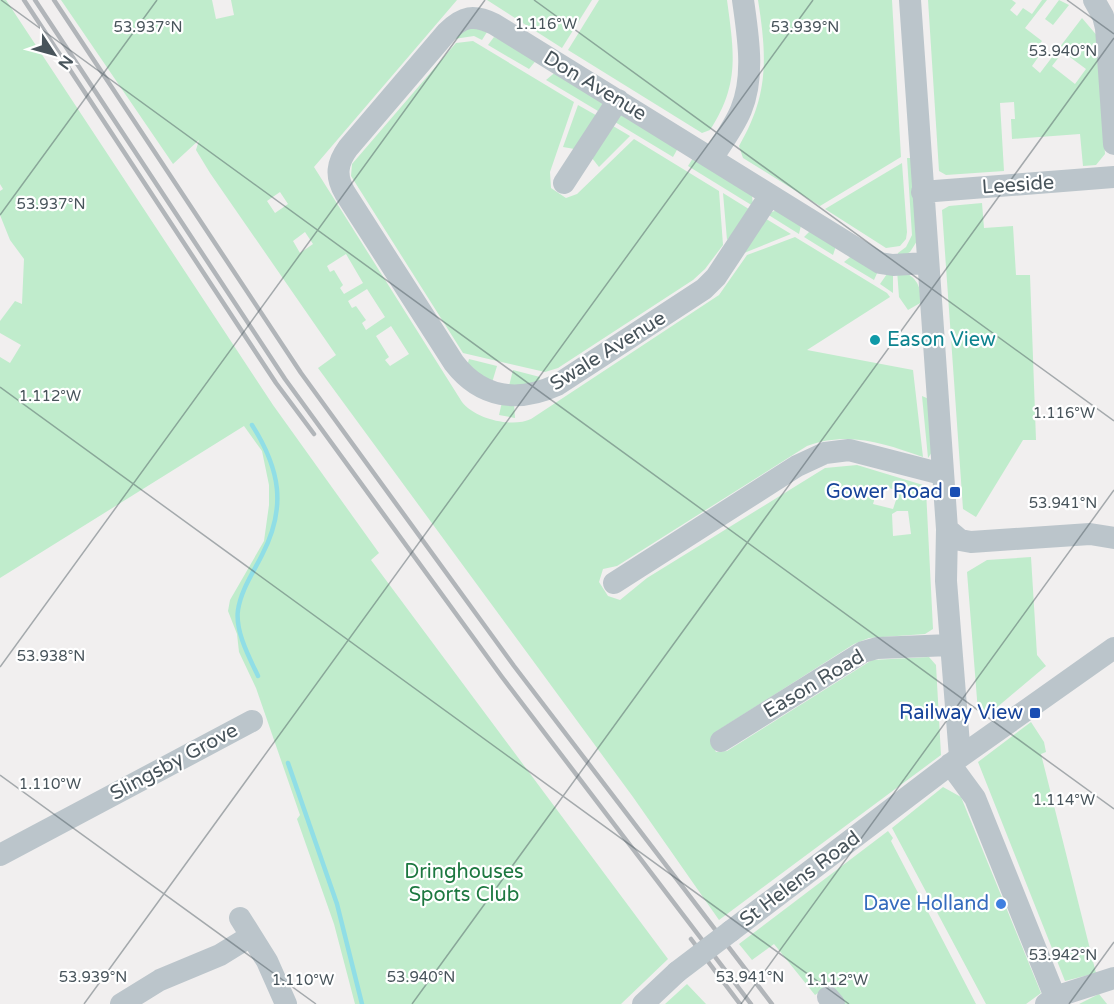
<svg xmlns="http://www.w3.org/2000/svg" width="1114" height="1004" font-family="'Varela Round',sans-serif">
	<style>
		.green { fill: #c0eccc; fill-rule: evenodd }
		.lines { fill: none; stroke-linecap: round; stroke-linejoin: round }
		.stream { stroke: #90dee6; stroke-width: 4.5 }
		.minor { stroke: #bbc5cb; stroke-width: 22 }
		.rail { stroke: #b1b5b9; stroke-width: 4.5 }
		.minor-bridge { stroke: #bbc5cb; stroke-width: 22 }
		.ticks { fill: none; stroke: #48545b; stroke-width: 1.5; stroke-opacity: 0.45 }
		.culture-dot { fill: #0f9aa8; stroke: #fff; stroke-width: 2 }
		.transit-dot { fill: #1a4fb4; stroke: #fff; stroke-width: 2 }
		.shop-dot { fill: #3f7fe0; stroke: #fff; stroke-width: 2 }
		.labels { text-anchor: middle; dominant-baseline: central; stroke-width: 4.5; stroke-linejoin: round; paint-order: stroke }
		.street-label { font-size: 20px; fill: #48545b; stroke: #fff }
		.culture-label { font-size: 20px; fill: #0d838f; stroke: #fff; text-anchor: start }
		.transit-label { font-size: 20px; fill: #164399; stroke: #fff; text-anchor: end }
		.park-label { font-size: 20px; fill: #1d7840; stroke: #fff }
		.shop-label { font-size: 20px; fill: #366cbe; stroke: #fff; text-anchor: end }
		.ticks-label { font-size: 15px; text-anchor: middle; fill: #48545b; stroke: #fff; stroke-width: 4.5; stroke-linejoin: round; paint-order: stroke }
	</style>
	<rect width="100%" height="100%" fill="#f1efef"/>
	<!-- green -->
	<path class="green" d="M0,0H6L273,405L379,553L371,560L668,959L621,1004H355L334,924L297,819L300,815L256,688L239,652L237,634L228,611L230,600L264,541L269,505V485L262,451L244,426L0,578V357L10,363L21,345L0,333V321L15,301L22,304L24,259L10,240L0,215V191L3,189L0,184Z
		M61,0H212L216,19L234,15L231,0H457L314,167L462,402C475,419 512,428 531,419L719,295L747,255L795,237L887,293L890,297L807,350L913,370L923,457C882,443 849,431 807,446L617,566L603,569L599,582L608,596L620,600L647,578L825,468L857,465L923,485L926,490L933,629L925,634L869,638L854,644L717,731L713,746L716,752L727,751L872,660L929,657L936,665L941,755L719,920L633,797L318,368L336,355L210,173L196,150L199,140L173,164ZM280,192L288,204L275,213L267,201ZM305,232L313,244L300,253L293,241ZM346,254L363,283L344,294L340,288L343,285L334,270L330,272L327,266ZM367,289L385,317L366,330L362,323L366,320L356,306L352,308L348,301ZM391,326L409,354L390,366L385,360L389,357L376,336ZM879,485L899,491L893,509L873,504ZM897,511H908L911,534L893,536L892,514Z
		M487,0H592L562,48Z
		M599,0H727C734,52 740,84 710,130L702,133L568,50Z
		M758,0H892L901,157L820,206L743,158L739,146C769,95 767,57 758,0Z
		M928,0H1012L1016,3L1010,10L1017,16L1023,8L1032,14L1042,0H1047L1025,28L1042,41L1034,51L1039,56L1032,66L1040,73L1082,18L1099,38L1105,154L1096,165L1083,166L1080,134L1012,139L1011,119H1015L1014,102L1000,103L1004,171L946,175L939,171ZM1063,52L1086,69L1075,84L1052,66Z
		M1059,0L1069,5L1053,25L1045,19Z
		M466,25L487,32L482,40L474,36L454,39Z
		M494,37L538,58L529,69L488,45Z
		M473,41L574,102L550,172L551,188L566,198L577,194L634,139L719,191L723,245L705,269L693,280L558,368L545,372L463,353L351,176L352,164L456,43Z
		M558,70L602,97L603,114L546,80Z
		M578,105L601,118L580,150L563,147Z
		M617,112L678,148L673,157L610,119Z
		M608,123L630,136L599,167L588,153Z
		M693,158L752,195L753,206L688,166Z
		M907,158H912L917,241L910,252L897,259L898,253L906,247L912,235Z
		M902,163L907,232L906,239L900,246L886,248L825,209Z
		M723,193L752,211L727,240Z
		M982,203L984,228L1013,226L1016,275H1030L1036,440H1023L976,517L963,509L942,210L949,206Z
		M777,210L802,221L799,234L767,214Z
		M763,217L791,234L744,253Z
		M813,228L837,243L833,255L804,237Z
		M854,254L879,269L874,280L844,262Z
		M897,270C916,275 920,284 922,302L908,310L899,297Z
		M889,271H893V293L880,284Z
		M469,359L497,366L491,386L466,370Z
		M513,370L540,377L538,387L508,390Z
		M922,396L929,399L932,452L928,458Z
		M502,402L514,403L515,418L499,415Z
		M1031,557L1037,655L1046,666L989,714L978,712L967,572L987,560Z
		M1031,722L1044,742L1046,752L1041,754L1096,973L1065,981L978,762Z
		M943,787L961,797L1041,993L1026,1004H986L892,828Z
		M888,831L893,838L891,841L976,1004H844L830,985L815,995L774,944L752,960L739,944Z
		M687,984L706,1004H665Z
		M1099,994L1107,1004H1079Z"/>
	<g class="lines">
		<!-- stream -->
		<path class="stream" d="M252,425C280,469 287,507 262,555C253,573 241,590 238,610C235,631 249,657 258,676
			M288,763L337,904L362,1004"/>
		<!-- minor -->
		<path class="minor" d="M910,0L947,529L946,581L960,757
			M1094,0L1103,16L1106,28L1114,144
			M712,158C722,143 734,127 741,110C755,76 748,36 743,0
			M564,183L618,100
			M922,192L1114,177
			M770,195L716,277L704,289L557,385C518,403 481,398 454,363L345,193C335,176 337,163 348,148L447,32C463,16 474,14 494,24L880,263L893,265L926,263
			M947,529L960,540L971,542L1090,534L1114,538
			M614,583L797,466L825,453L849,450L942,474
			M721,741L863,652L877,648L950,645
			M950,764L975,798L1055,997
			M0,855L252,721
			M240,918L267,961L286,1004
			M731,931L960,757L1114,648
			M828,997L834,1004
			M121,1004L160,980L220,955L251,936
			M643,1004L677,972
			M1046,1004L1055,997L1114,978"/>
		<!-- rail -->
		<path class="rail" d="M24,0L276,383L314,434
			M35,0L285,379L502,677L751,1004
			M54,0L301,373L514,666L772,1004
			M691,939L740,1004"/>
		<!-- minor-bridge -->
		<path class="minor-bridge" d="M677,972L731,931"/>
	</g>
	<!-- ticks -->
	<path class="ticks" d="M1,0L1114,809M534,0L1114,421M1067,0L1114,34M0,215L157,0M0,387L849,1004M0,667L485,0M0,775L316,1004M84,1004L813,0M412,1004L1114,38M741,1004L1114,490M1069,1004L1114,942"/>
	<!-- markers -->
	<circle class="culture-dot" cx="875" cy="340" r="6"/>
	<g class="transit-dot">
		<rect x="949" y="486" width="12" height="12" rx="3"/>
		<rect x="1029" y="707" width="12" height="12" rx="3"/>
	</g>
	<circle class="shop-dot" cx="1001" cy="904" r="6"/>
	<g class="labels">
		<!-- street labels -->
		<g class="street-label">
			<text transform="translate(595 86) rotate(31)">Don Avenue</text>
			<text transform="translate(1018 185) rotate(-4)">Leeside</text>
			<text transform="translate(608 351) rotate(-32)">Swale Avenue</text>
			<text transform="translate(814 684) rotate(-31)">Eason Road</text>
			<text transform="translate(174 762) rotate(-28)">Slingsby Grove</text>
			<text transform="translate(800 879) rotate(-37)">St Helens Road</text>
		</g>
		<!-- culture labels -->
		<g class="culture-label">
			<text x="887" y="340">Eason View</text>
		</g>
		<!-- transit labels -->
		<g class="transit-label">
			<text x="943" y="492">Gower Road</text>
			<text x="1023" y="713">Railway View</text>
		</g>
		<!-- park labels -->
		<g class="park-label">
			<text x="464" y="872">Dringhouses<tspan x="464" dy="23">Sports Club</tspan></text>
		</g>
		<!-- shop labels -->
		<g class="shop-label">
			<text x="989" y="904">Dave Holland</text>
		</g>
	</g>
	<g class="ticks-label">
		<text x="546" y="29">1.116°W</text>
		<text x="148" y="32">53.937°N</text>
		<text x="805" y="32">53.939°N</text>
		<text x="1063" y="56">53.940°N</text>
		<text x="51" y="209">53.937°N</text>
		<text x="50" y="401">1.112°W</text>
		<text x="1064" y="418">1.116°W</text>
		<text x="1063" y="508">53.941°N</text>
		<text x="51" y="661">53.938°N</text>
		<text x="50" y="789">1.110°W</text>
		<text x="1064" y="805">1.114°W</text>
		<text x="1063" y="960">53.942°N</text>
		<text x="93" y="982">53.939°N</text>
		<text x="421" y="982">53.940°N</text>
		<text x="750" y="982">53.941°N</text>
		<text x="303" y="985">1.110°W</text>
		<text x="837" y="985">1.112°W</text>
	</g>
	<!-- north arrow -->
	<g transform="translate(54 54) rotate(126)" stroke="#ffffff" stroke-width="4.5" paint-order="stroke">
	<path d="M0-4.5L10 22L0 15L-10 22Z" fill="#48545b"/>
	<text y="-9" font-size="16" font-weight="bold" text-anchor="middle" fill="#48545b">N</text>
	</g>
</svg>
